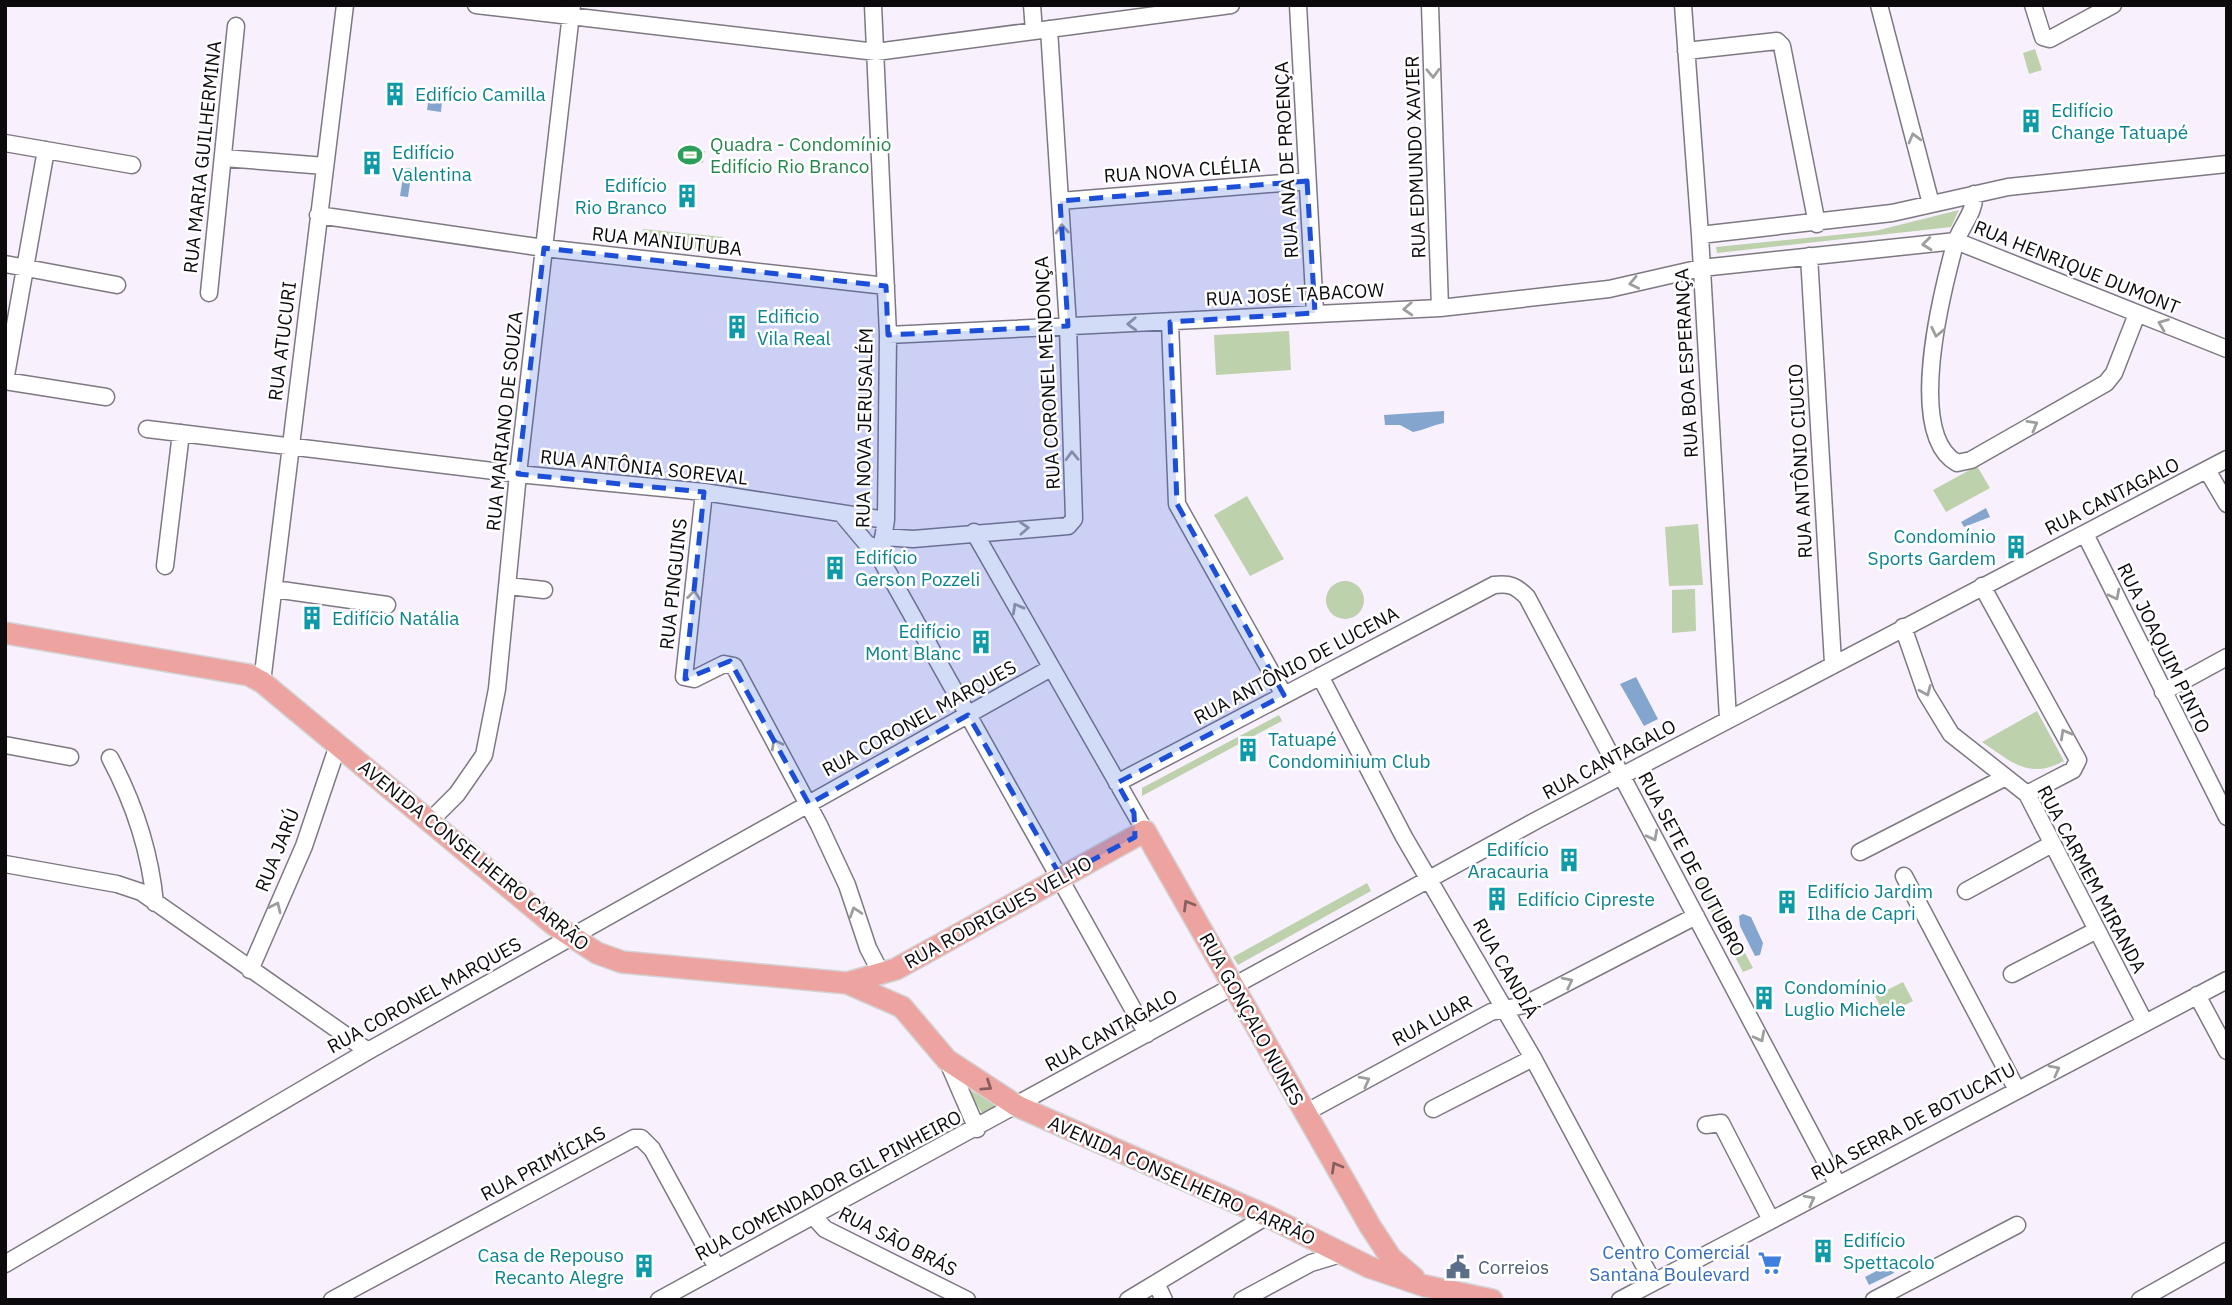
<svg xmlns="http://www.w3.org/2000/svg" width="2232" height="1305" font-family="'IBM Plex Sans',sans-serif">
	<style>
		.green { fill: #bcd1ac }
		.water { fill: #83a5ce }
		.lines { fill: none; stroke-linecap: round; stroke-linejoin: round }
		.minor-casing { stroke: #7e7883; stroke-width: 19 }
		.major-casing { stroke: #d3d3d4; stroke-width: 24 }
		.minor { stroke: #fff; stroke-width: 16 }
		.major { stroke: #eda4a1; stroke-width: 21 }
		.oneway { stroke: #9e9d9f }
		.oneway2 { stroke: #885f5f }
		.marked { fill: #1d4ed8; fill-opacity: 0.2; stroke: #1d4ed8; stroke-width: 5; stroke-dasharray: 14 9; stroke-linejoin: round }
		.labels { text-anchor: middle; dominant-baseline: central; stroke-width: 5; stroke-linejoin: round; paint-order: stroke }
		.culture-label { font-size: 19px; fill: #0d838f; stroke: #fff; text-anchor: start }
		.leisure-label { font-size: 19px; fill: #27864d; stroke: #fff; text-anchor: start }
		.street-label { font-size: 19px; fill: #0d0a0e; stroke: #fff }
		.shop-label { font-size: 19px; fill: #366cbe; stroke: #fff; text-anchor: end }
		.service-label { font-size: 19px; fill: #4e5e75; stroke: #fff; text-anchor: start }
	</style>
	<rect width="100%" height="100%" fill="#f8f1fd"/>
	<!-- green -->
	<path class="green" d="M2035,49L2042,70L2029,74L2023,53Z
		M677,148L705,151L703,163L676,160Z
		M1959,210L1951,227L1717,253L1716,247L1875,231Z
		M643,229L723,237L721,252L642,242Z
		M1289,331L1291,370L1216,375L1214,335Z
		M1977,466L1990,488L1946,512L1933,490Z
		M1247,496L1284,559L1250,576L1214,515Z
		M1698,524L1703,585L1669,586L1665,527Z
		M1326 600a19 19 0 1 1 38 0a19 19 0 1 1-38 0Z
		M1695,589L1696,631L1672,633V590Z
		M2037,711L2064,761C2028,780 2012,762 1982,742Z
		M1279,715L1282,721L1142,796V788Z
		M1704,881L1714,903L1718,902L1753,968L1743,972L1697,884Z
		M1367,883L1371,891L1238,965L1233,957Z
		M1903,982L1913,1001L1885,1015L1875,996Z
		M967,1089L994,1102L996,1107L982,1113Z"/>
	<!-- water -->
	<path class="water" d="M430,89L443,90L441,112L427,110Z
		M400,167L412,169L408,197L400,196L403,177L399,176Z
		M1444,411V423C1432,425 1425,430 1413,432L1400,425H1385L1384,415Z
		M1986,508L1990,517L1964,527L1961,522Z
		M1636,677L1658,719L1644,726L1620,684Z
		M1743,914L1751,917L1763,943L1760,955L1755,956L1740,926L1739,916Z
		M1890,1264L1894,1273L1869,1285L1865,1277Z"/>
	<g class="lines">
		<!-- minor casing -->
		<g class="minor-casing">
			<path id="minor" d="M476,5L876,52L1231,5
				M873,5L888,335L886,520L880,558L1147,1034
				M1032,5L1034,31
				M1298,5L1315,313
				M1430,5L1440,308
				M1683,5L1700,235L1728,719
				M1879,5L1931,204
				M2033,5L2043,37L2050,39L2113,5
				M1686,51L1777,41L1782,46L1817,224
				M5,143L132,165
				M46,150L5,381L106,397
				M224,158L325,166
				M1974,194C1976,212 1960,227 1955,244C1942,292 1905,434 1957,463L1971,460L2106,383L2114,373L2137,314
				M1060,201L1307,181
				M318,215L544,248L886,286
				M1700,235L1892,213L2008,187L2227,164
				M1809,256L1833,663
				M5,264L117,285
				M209,293L236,26
				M1170,322L1177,504L1284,695
				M888,335L1440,308L1609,289L1701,268L1956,241L2227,349
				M147,429L518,474L704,492L886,520
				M2207,470L2227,504
				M704,492L684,677L694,679L724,664L734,666L819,825L847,885L868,948L882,975
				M841,513L867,544L880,549
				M974,532L1145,831
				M2085,534L2227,817
				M883,537L913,539L1068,526L1074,519L1068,326L1049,29
				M165,566L181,433
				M508,586L544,590
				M1982,586L2078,760L2073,770L2027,794
				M274,589L387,605
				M1903,627L1926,693L1951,734L2027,794L2145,1023
				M1320,676L1404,837L1533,1058L1653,1282
				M262,682L345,5
				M2163,692L2227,657
				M5,745L70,757
				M110,758C135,805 150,851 155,903
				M1117,783L1494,585C1510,583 1516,586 1527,597L1838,1185
				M429,822L457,794L484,755L497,689L518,474L572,5
				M1860,852L2004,778
				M5,864L117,884L141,892L368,1051
				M1904,876L2017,1090
				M1966,891L2052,844
				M250,970L304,846L338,745
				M2012,974L2097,930
				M2197,995L2227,1051
				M947,1060L977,1129
				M1433,1109L1533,1058
				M1305,1113L1491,1012L1524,1005L1696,916
				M1706,1125L1721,1123L1771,1220
				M814,1217L825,1229L967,1300
				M5,1264L368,1051L1051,668
				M1156,1283L1164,1300
				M332,1300L634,1138H641L652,1149L717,1268
				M659,1300L1539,819L2227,459
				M1128,1300L1267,1216
				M1242,1300L1311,1263L1344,1253
				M1620,1300L2227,980
				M1874,1300L2017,1225
				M2140,1300L2227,1251"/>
		</g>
		<!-- major casing -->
		<g class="major-casing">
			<path id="major" d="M5,633L249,675L262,682L553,924L597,953L622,962L847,983L902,1007L947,1060L1017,1106L1267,1216L1369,1267L1425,1286L1492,1300
				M847,983L896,969L1145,831L1370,1226L1391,1258L1414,1278"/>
		</g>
		<!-- minor -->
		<use href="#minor" class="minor"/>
		<!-- major -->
		<use href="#major" class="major"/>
	</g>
	<!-- one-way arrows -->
	<defs><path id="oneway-chevron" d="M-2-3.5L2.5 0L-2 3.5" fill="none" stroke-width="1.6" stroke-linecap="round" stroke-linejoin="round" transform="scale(1.75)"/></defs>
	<g class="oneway">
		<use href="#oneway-chevron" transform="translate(1433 73) rotate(88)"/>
		<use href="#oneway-chevron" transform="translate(1914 138) rotate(-105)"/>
		<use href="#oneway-chevron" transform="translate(1062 229) rotate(-94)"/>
		<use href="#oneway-chevron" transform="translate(1927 244) rotate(174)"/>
		<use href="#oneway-chevron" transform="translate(1634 283) rotate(168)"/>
		<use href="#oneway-chevron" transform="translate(1408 309) rotate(177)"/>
		<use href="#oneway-chevron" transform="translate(1132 324) rotate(178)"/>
		<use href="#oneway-chevron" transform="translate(2163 324) rotate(-159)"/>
		<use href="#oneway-chevron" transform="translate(1937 332) rotate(102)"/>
		<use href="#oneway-chevron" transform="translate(2033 425) rotate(-29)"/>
		<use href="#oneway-chevron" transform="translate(1072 456) rotate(-92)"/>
		<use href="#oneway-chevron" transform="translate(1024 528) rotate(-3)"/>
		<use href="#oneway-chevron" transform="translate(694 595) rotate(-84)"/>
		<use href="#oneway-chevron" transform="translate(2115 595) rotate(63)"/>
		<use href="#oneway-chevron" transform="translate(1017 608) rotate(-119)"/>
		<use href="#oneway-chevron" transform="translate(1926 691) rotate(67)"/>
		<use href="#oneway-chevron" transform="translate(2065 734) rotate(-119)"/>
		<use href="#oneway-chevron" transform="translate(776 744) rotate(-118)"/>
		<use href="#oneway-chevron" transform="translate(1653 836) rotate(62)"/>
		<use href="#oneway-chevron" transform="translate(276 907) rotate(-65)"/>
		<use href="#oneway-chevron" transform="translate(855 912) rotate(-108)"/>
		<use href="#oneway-chevron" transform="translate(1568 982) rotate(-27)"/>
		<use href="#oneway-chevron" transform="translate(1760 1037) rotate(62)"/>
		<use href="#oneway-chevron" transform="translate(2055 1070) rotate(-28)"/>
		<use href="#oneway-chevron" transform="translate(1365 1081) rotate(-28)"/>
		<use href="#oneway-chevron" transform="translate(1810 1200) rotate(-28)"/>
	</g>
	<g class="oneway2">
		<use href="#oneway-chevron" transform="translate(1188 905) rotate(-120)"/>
		<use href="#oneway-chevron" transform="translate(987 1086) rotate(34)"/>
		<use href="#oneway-chevron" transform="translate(1336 1167) rotate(-120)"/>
	</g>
	<!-- marked area -->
	<path class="marked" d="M1307,181L1315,313L1170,322L1177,504L1284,695L1117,783L1134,813L1135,837L1061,877L968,715L809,804L730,661L685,679L704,492L518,474L544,248L886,286L888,335L1068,326L1060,201Z"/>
	<!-- icons -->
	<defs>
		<g id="building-bare" transform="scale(1.89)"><path d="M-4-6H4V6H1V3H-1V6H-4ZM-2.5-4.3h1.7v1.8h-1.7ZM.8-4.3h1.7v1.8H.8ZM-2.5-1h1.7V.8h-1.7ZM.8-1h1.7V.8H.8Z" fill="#0f9aa8" stroke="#fff" stroke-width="2.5" paint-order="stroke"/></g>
		<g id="stadium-bare" transform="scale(1.89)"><path d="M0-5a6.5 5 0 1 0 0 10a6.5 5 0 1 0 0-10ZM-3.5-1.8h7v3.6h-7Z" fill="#2e9e5b" stroke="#fff" stroke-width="2.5" paint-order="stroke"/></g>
		<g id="supermarket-bare" transform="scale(1.89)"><path d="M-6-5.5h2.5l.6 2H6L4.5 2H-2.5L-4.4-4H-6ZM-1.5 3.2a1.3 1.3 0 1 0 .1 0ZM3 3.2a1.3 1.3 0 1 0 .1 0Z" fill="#3f7fe0" stroke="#fff" stroke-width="2.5" paint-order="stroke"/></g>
		<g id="civic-bare" transform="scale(1.89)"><path d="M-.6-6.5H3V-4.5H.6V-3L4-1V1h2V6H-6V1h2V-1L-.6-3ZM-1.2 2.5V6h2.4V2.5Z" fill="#5c6f8a" stroke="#fff" stroke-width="2.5" paint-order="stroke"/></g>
	</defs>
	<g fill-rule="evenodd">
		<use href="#building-bare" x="395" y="94"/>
		<use href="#building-bare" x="2031" y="121"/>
		<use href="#stadium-bare" x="690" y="155"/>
		<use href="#building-bare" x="372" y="163"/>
		<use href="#building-bare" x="687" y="196"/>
		<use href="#building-bare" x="737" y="327"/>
		<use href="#building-bare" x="2016" y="547"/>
		<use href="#building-bare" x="835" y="568"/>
		<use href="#building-bare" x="312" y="618"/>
		<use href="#building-bare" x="981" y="642"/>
		<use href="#building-bare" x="1248" y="750"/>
		<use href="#building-bare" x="1569" y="860"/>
		<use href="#building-bare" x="1497" y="899"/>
		<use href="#building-bare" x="1787" y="902"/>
		<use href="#building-bare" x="1764" y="998"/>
		<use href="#building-bare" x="1823" y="1251"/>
		<use href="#supermarket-bare" x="1770" y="1263"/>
		<use href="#building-bare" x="644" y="1266"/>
		<use href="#civic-bare" x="1458" y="1267"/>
	</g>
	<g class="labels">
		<!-- culture labels -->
		<g class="culture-label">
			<text x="415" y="94">Edifício Camilla</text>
			<text x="2051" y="110">Edifício<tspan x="2051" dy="22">Change Tatuapé</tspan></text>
			<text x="392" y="152">Edifício<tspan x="392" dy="22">Valentina</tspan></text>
			<text x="667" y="185" text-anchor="end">Edifício<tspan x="667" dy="22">Rio Branco</tspan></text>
			<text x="757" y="316">Edificio<tspan x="757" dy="22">Vila Real</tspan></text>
			<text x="1996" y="536" text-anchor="end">Condomínio<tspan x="1996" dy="22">Sports Gardem</tspan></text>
			<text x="855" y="557">Edifício<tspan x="855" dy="22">Gerson Pozzeli</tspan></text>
			<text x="332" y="618">Edifício Natália</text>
			<text x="961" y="631" text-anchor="end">Edifício<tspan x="961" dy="22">Mont Blanc</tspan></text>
			<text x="1268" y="739">Tatuapé<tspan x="1268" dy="22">Condominium Club</tspan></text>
			<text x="1549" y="849" text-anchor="end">Edifício<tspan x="1549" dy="22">Aracauria</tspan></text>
			<text x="1807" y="891">Edifício Jardim<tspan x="1807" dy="22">Ilha de Capri</tspan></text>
			<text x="1517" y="899">Edifício Cipreste</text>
			<text x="1784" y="987">Condomínio<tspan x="1784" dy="22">Luglio Michele</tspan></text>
			<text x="1843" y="1240">Edifício<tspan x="1843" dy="22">Spettacolo</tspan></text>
			<text x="624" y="1255" text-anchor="end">Casa de Repouso<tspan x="624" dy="22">Recanto Alegre</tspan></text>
		</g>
		<!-- leisure labels -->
		<g class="leisure-label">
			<text x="710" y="144">Quadra - Condomínio<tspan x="710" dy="22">Edifício Rio Branco</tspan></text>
		</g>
		<!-- street labels -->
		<g class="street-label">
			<text transform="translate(202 157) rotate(-84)">RUA MARIA GUILHERMINA</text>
			<text transform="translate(1415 157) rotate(-92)">RUA EDMUNDO XAVIER</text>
			<text transform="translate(1286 160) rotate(-93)">RUA ANA DE PROENÇA</text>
			<text transform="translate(1182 170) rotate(-4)">RUA NOVA CLÉLIA</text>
			<text transform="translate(667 241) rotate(6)">RUA MANIUTUBA</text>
			<text transform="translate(2077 267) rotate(22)">RUA HENRIQUE DUMONT</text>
			<text transform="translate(1295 294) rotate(-3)">RUA JOSÉ TABACOW</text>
			<text transform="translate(282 341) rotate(-83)">RUA ATUCURI</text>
			<text transform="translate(1686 363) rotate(-93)">RUA BOA ESPERANÇA</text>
			<text transform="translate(1047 373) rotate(-93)">RUA CORONEL MENDONÇA</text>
			<text transform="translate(504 421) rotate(-84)">RUA MARIANO DE SOUZA</text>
			<text transform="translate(864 428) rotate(-89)">RUA NOVA JERUSALÉM</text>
			<text transform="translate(1800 461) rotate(-93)">RUA ANTÔNIO CIUCIO</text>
			<text transform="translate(644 467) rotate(6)">RUA ANTÔNIA SOREVAL</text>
			<text transform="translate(2112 496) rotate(-27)">RUA CANTAGALO</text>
			<text transform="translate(673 584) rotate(-84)">RUA PINGUINS</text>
			<text transform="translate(2164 648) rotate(64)">RUA JOAQUIM PINTO</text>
			<text transform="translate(1296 665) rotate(-28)">RUA ANTÔNIO DE LUCENA</text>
			<text transform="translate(919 718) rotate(-29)">RUA CORONEL MARQUES</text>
			<text transform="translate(1609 759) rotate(-28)">RUA CANTAGALO</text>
			<text transform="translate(277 850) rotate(-68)">RUA JARÚ</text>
			<text transform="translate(474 855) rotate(39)">AVENIDA CONSELHEIRO CARRÃO</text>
			<text transform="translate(1692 864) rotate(62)">RUA SETE DE OUTUBRO</text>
			<text transform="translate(2092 879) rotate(62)">RUA CARMEM MIRANDA</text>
			<text transform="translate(998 912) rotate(-29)">RUA RODRIGUES VELHO</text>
			<text transform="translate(1506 968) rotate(60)">RUA CANDIÁ</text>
			<text transform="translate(424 995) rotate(-29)">RUA CORONEL MARQUES</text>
			<text transform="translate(1252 1019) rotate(61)">RUA GONÇALO NUNES</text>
			<text transform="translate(1432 1020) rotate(-28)">RUA LUAR</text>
			<text transform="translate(1111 1030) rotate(-29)">RUA CANTAGALO</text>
			<text transform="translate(1913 1121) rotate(-28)">RUA SERRA DE BOTUCATU</text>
			<text transform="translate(543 1163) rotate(-28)">RUA PRIMÍCIAS</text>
			<text transform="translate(1182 1180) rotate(24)">AVENIDA CONSELHEIRO CARRÃO</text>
			<text transform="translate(828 1185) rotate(-28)">RUA COMENDADOR GIL PINHEIRO</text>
			<text transform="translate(898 1241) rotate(27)">RUA SÃO BRÁS</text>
		</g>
		<!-- shop labels -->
		<g class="shop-label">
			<text x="1750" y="1252">Centro Comercial<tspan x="1750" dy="22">Santana Boulevard</tspan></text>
		</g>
		<!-- service labels -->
		<g class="service-label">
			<text x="1478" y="1267">Correios</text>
		</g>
	</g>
	<!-- border -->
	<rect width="2232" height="1305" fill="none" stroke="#0d0a0e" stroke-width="14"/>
</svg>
